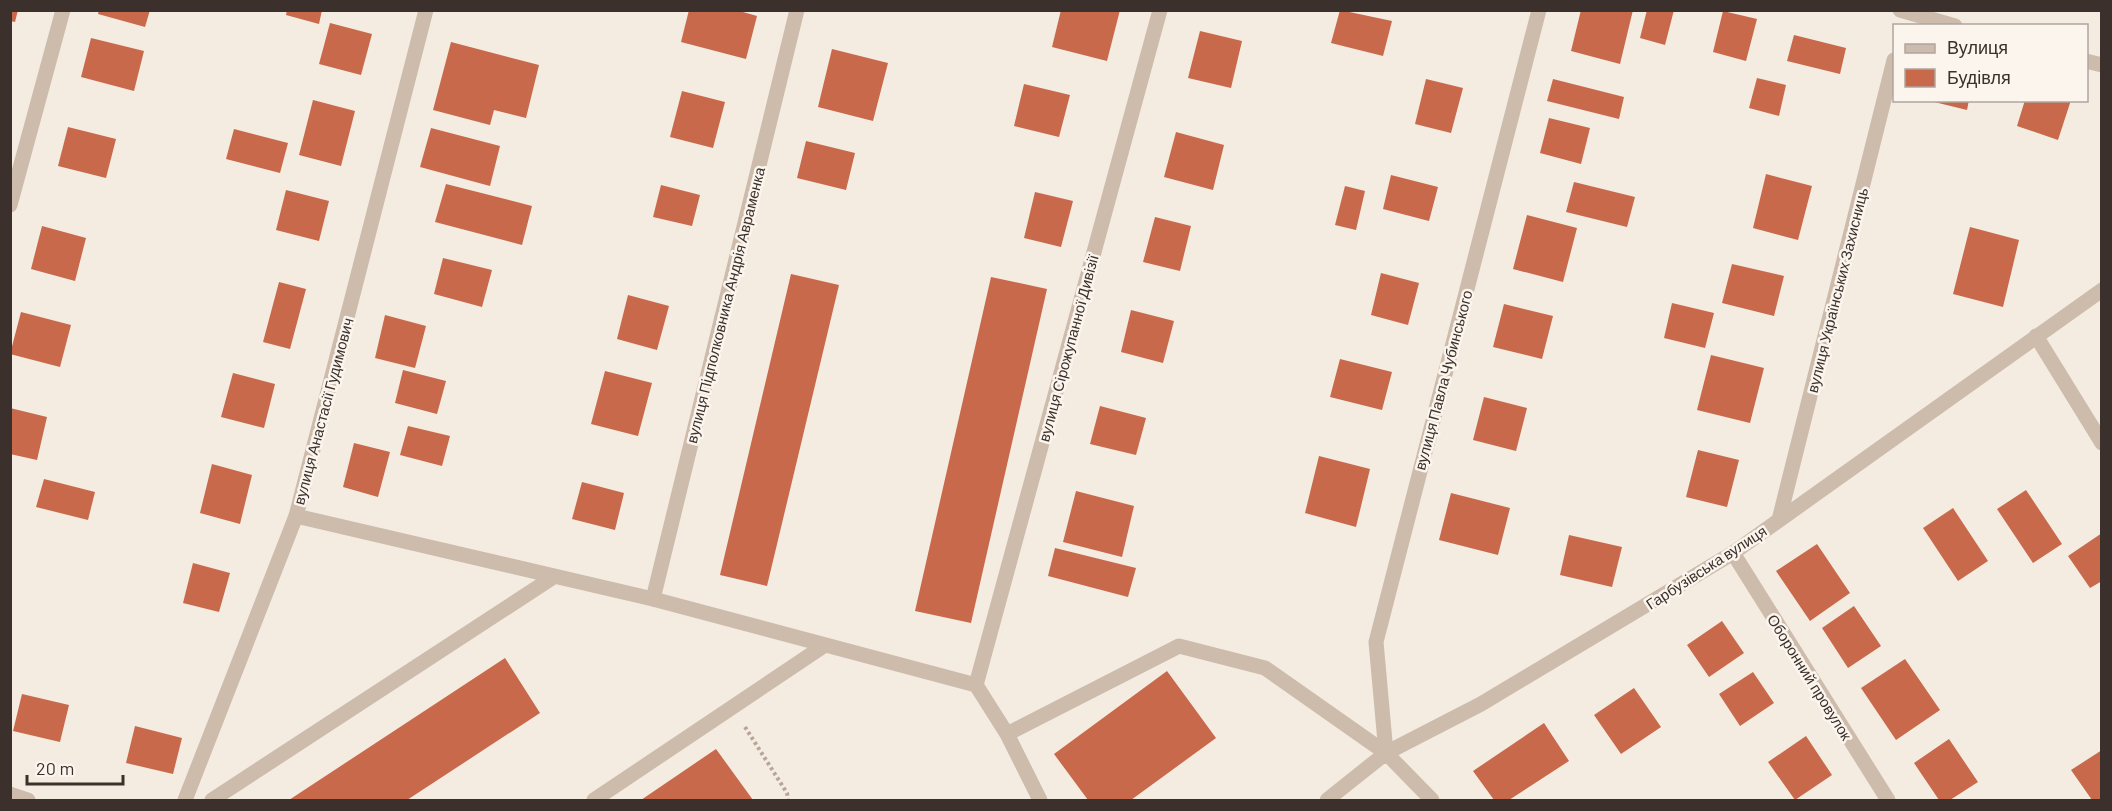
<svg xmlns="http://www.w3.org/2000/svg" width="2112" height="811" font-family="Barlow,sans-serif">
	<style>
		.building { fill: #c8694b }
		.lines { fill: none; stroke-linecap: round; stroke-linejoin: round }
		.path { stroke: #b9a596; stroke-width: 4; stroke-dasharray: 3 3; stroke-linecap: butt }
		.service { stroke: #cdbbac; stroke-width: 15 }
		.minor { stroke: #cdbbac; stroke-width: 15 }
		.labels { text-anchor: middle; dominant-baseline: central; stroke-width: 5; stroke-linejoin: round; paint-order: stroke }
		.street-label { font-size: 15px; fill: #3b302b; stroke: #fbf5ee }
	</style>
	<rect width="100%" height="100%" fill="#f4ebe1"/>
	<!-- building -->
	<path class="building" d="M10,10H18L15,22L10,21Z
		M99,10H150L145,27L98,14Z
		M287,10H322L319,24L286,15Z
		M689,10H736L757,16L746,59L681,42Z
		M1061,10H1120L1107,61L1052,47Z
		M1340,10L1392,21L1383,56L1331,43Z
		M1581,10H1633L1620,64L1571,51Z
		M1647,10H1674L1665,45L1640,38Z
		M1723,11L1757,19L1746,61L1713,52Z
		M330,23L372,34L361,75L319,64Z
		M1200,31L1242,41L1231,88L1188,78Z
		M1794,35L1846,48L1840,74L1787,61Z
		M91,38L144,51L134,91L81,77Z
		M451,42L539,65L526,118L494,110L490,125L433,110Z
		M832,49L888,63L873,121L818,107Z
		M1757,78L1786,85L1779,116L1749,108Z
		M1426,79L1463,88L1451,133L1415,124Z
		M1553,79L1624,97L1619,119L1547,101Z
		M1024,84L1070,95L1059,137L1014,126Z
		M682,91L725,102L713,148L670,137Z
		M313,100L355,111L341,166L299,155Z
		M1926,100H1969L1967,110Z
		M2025,100H2071L2058,140L2017,126Z
		M1549,118L1590,128L1581,164L1540,153Z
		M68,127L116,139L106,178L58,166Z
		M431,128L500,146L490,186L420,167Z
		M234,129L288,143L280,173L226,159Z
		M1176,132L1224,145L1213,190L1164,177Z
		M806,141L855,153L846,190L797,178Z
		M1766,174L1812,186L1798,240L1753,228Z
		M1391,175L1438,187L1429,221L1383,209Z
		M1574,182L1635,197L1627,227L1566,212Z
		M446,184L532,206L522,245L435,222Z
		M661,185L700,195L692,226L653,217Z
		M1345,186L1365,191L1356,230L1335,225Z
		M286,190L329,201L319,241L276,230Z
		M1035,192L1073,201L1061,247L1024,238Z
		M1527,215L1577,228L1563,282L1513,269Z
		M1155,217L1191,226L1180,271L1143,262Z
		M42,226L86,238L75,281L31,269Z
		M1970,227L2019,240L2003,307L1953,294Z
		M443,258L492,270L482,307L434,294Z
		M1732,264L1784,276L1774,316L1722,303Z
		M1381,273L1419,283L1408,325L1371,315Z
		M791,274L839,285L767,586L720,575Z
		M991,277L1047,289L971,623L915,611Z
		M279,282L306,289L290,349L263,342Z
		M628,295L669,306L657,350L617,339Z
		M1672,303L1714,313L1705,348L1664,338Z
		M1504,304L1553,316L1542,359L1493,347Z
		M1131,310L1174,321L1163,363L1121,352Z
		M21,312L71,325L60,367L10,354Z
		M385,315L426,326L415,368L375,358Z
		M1711,355L1764,368L1750,423L1697,410Z
		M1340,359L1392,372L1382,410L1330,397Z
		M403,370L446,381L437,414L395,403Z
		M605,371L652,383L638,436L591,424Z
		M233,373L275,384L264,428L221,417Z
		M1484,397L1527,408L1516,451L1473,440Z
		M1100,406L1146,418L1136,455L1090,444Z
		M10,408L47,417L37,460L10,454Z
		M408,426L450,436L442,466L400,455Z
		M354,443L390,452L378,497L343,487Z
		M1698,450L1739,460L1727,507L1686,497Z
		M1319,456L1370,469L1356,527L1305,513Z
		M212,464L252,475L240,524L200,513Z
		M44,479L95,492L88,520L36,507Z
		M582,482L624,493L615,530L572,519Z
		M2026,490L2062,544L2033,563L1997,509Z
		M1076,491L1134,506L1122,557L1063,542Z
		M1451,493L1510,508L1498,555L1439,540Z
		M1953,508L1988,561L1958,581L1923,528Z
		M2102,533V581L2090,588L2068,556Z
		M1569,535L1622,547L1612,587L1560,575Z
		M1817,544L1850,593L1810,621L1776,571Z
		M1055,548L1136,568L1128,597L1048,576Z
		M193,563L230,573L219,612L183,603Z
		M1854,606L1881,646L1848,668L1822,628Z
		M1722,621L1744,653L1709,677L1687,645Z
		M505,658L540,713L407,800H289Z
		M1905,659L1940,710L1896,740L1861,688Z
		M1167,671L1216,738L1131,800H1088L1054,754Z
		M1753,672L1774,703L1740,726L1719,694Z
		M1634,688L1661,727L1621,754L1594,715Z
		M22,694L69,705L60,742L13,731Z
		M1544,723L1569,761L1509,800H1494L1473,771Z
		M135,726L182,738L173,774L126,763Z
		M1806,736L1832,775L1795,800L1768,762Z
		M1949,739L1978,782L1950,800H1939L1914,763Z
		M716,749L753,800H641Z
		M2102,750V800H2092L2071,770Z"/>
	<g class="lines">
		<!-- path -->
		<path class="path" d="M745,727L787,793L788,800"/>
		<!-- service -->
		<path class="service" d="M296,516L653,599L976,685L1007,734L1179,646L1265,668L1386,753
			M1007,734L1040,800
			M212,800L555,576
			M594,800L825,645"/>
		<!-- minor -->
		<path class="minor" d="M1900,10L1955,26
			M2086,61L2102,65
			M10,205L63,10
			M2036,336L2102,443
			M1779,520L1894,60
			M1733,553L1888,800
			M653,599L797,10
			M976,685L1160,10
			M10,794L28,800
			M185,800L296,516L426,10
			M1327,800L1386,753L1481,704L1733,553L2102,290
			M1432,800L1386,753L1376,642L1539,10"/>
	</g>
	<g class="labels">
		<!-- street labels -->
		<g class="street-label">
			<text transform="translate(1837 290) rotate(-76)">вулиця Українських Захисниць</text>
			<text transform="translate(725 305) rotate(-76)">вулиця Підполковника Андрія Авраменка</text>
			<text transform="translate(1068 348) rotate(-75)">вулиця Сірожупанної Дивізії</text>
			<text transform="translate(1443 380) rotate(-75)">вулиця Павла Чубинського</text>
			<text transform="translate(323 411) rotate(-75)">вулиця Анастасії Гудимович</text>
			<text transform="translate(1706 567) rotate(-33)">Гарбузівська вулиця</text>
			<text transform="translate(1810 677) rotate(58)">Оборонний провулок</text>
		</g>
	</g>
	<!-- border -->
	<rect width="2112" height="811" fill="none" stroke="#3b302b" stroke-width="24"/>
	<!-- legend -->
	<rect x="1893" y="24" width="195" height="78" fill="#fbf5ee" stroke="#aea6a0" stroke-width="1.5"/>
	<rect x="1905" y="44" width="30" height="9" fill="#cdbbac" stroke="#aea6a0" stroke-width="1.5"/>
	<text x="1947" y="54" font-size="18" fill="#3b302b">Вулиця</text>
	<rect x="1905" y="69" width="30" height="18" fill="#c8694b" stroke="#aea6a0" stroke-width="1.5"/>
	<text x="1947" y="84" font-size="18" fill="#3b302b">Будівля</text>
	<!-- scale -->
	<path d="M27 775v9h96v-9" fill="none" stroke="#3b302b" stroke-width="3"/>
	<text x="36" y="775" font-size="18" fill="#3b302b" stroke="#fbf5ee" stroke-width="4.5" paint-order="stroke">20 m</text>
</svg>
